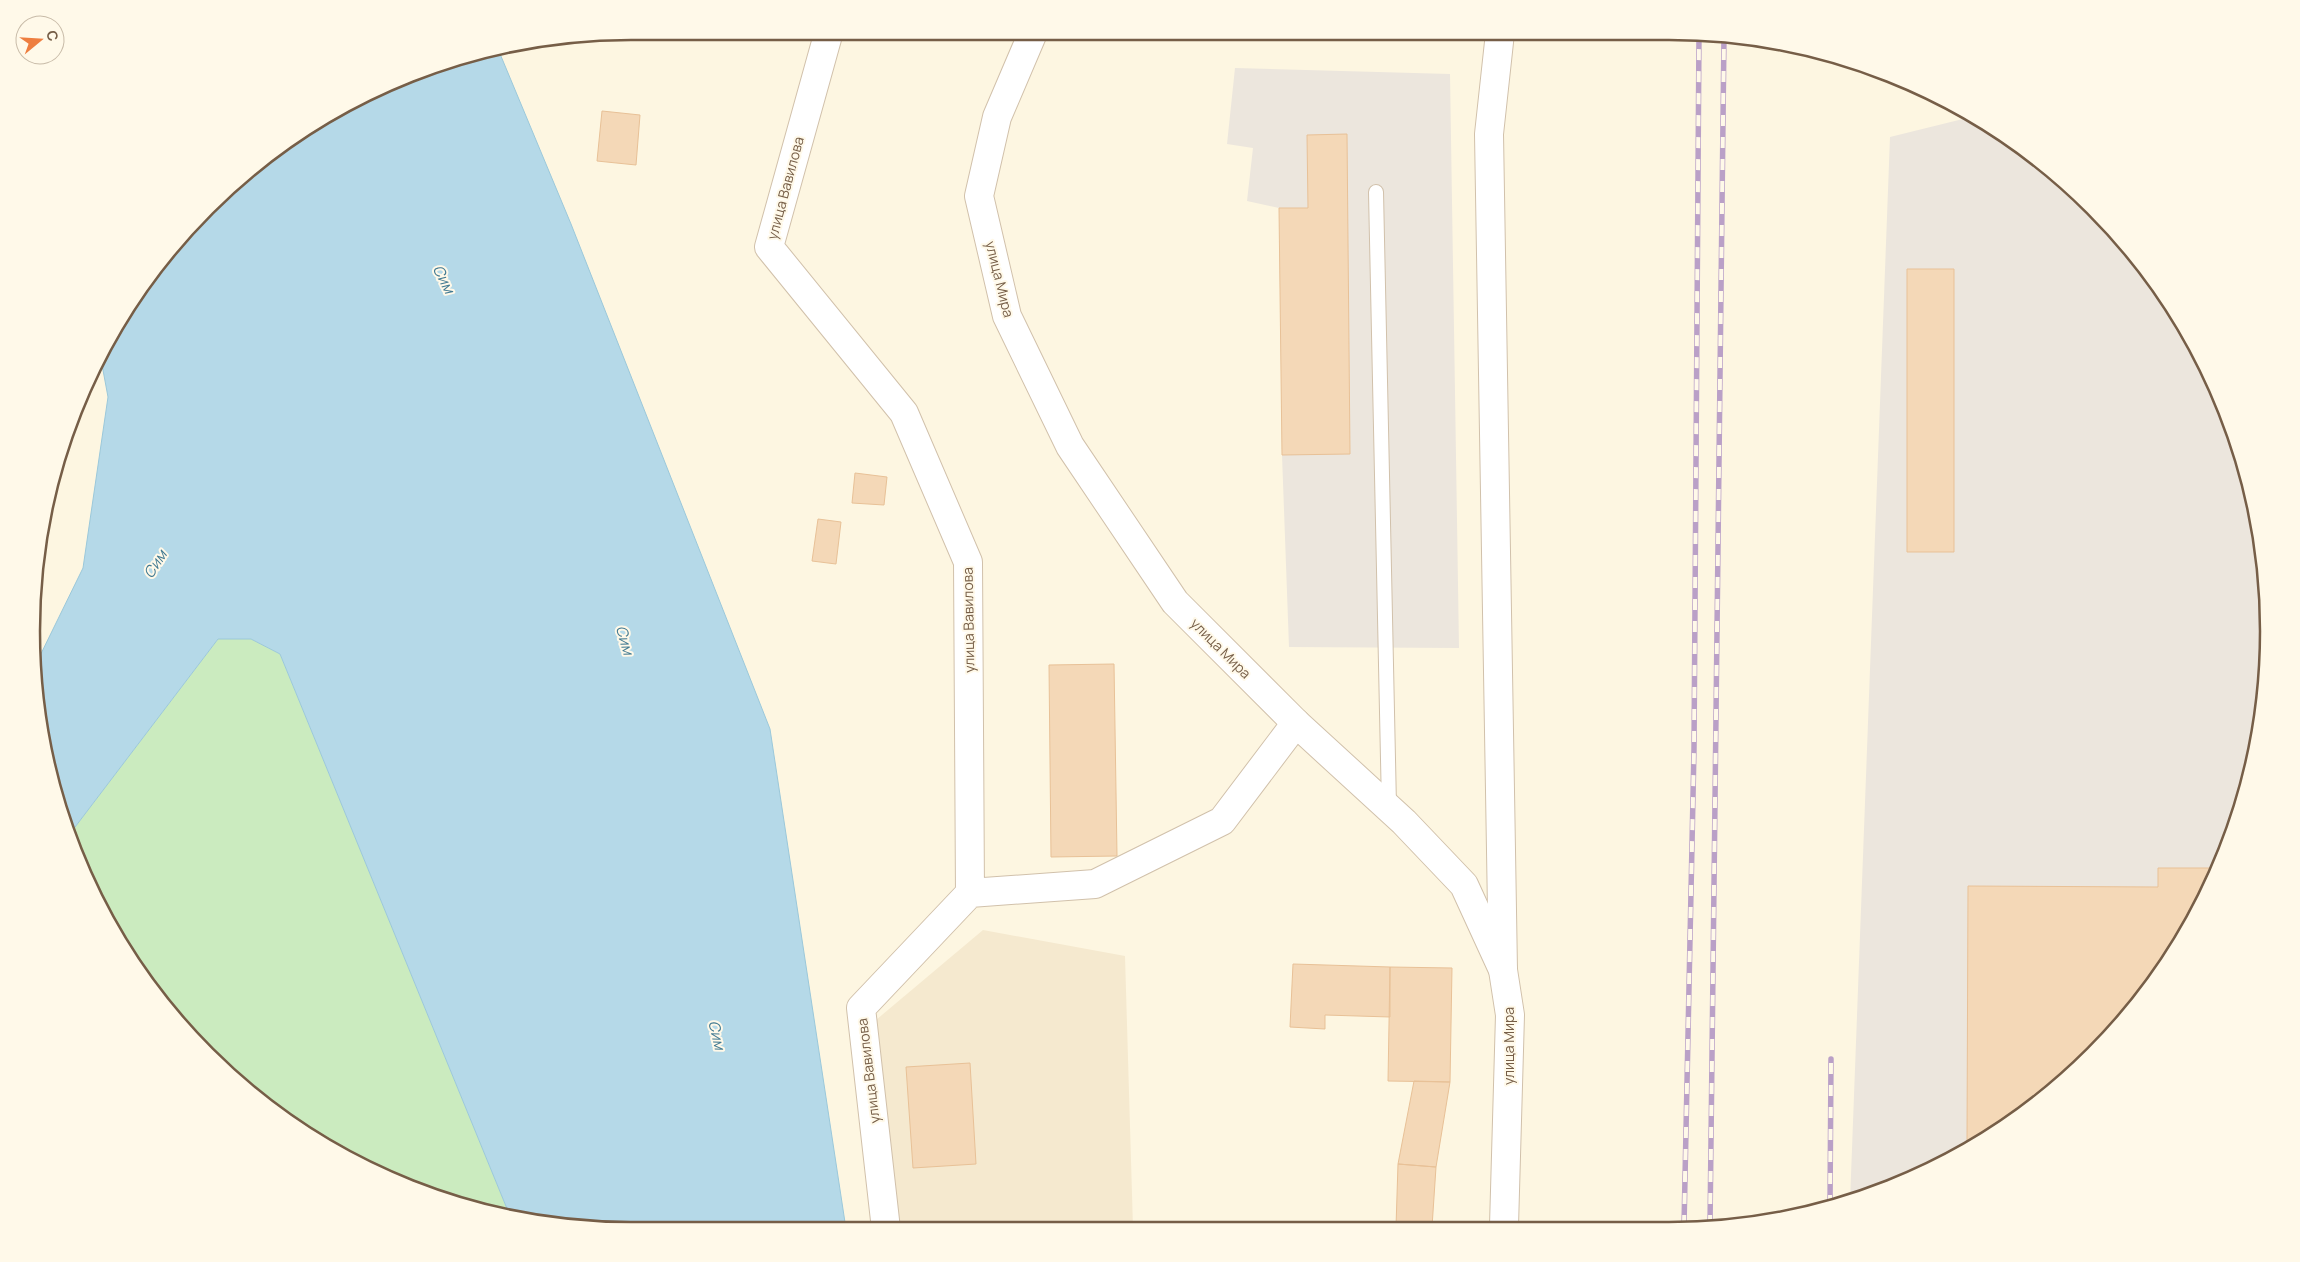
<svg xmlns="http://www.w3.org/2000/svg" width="2300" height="1262" font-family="Manrope,sans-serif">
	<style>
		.residential { fill: #f5e9cf }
		.industrial { fill: #ece6dd }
		.green { fill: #cbebbf }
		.water { fill: #b5d9e8; stroke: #9bc8da }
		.building { fill: #f4d8b7; stroke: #e8c197 }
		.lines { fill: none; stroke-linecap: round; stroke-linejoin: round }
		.service-casing { stroke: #d1c1ab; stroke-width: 16 }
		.minor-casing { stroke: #d1c1ab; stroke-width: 30 }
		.tertiary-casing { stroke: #d1c1ab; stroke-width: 30 }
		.service { stroke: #fff; stroke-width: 14 }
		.minor { stroke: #fff; stroke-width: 28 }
		.tertiary { stroke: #fff; stroke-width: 28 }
		.rail-casing { stroke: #baa0c7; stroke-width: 5.5 }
		.rail { stroke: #fff9e9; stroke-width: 4; stroke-dasharray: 11; stroke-linecap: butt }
		.labels { text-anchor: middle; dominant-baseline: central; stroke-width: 4; stroke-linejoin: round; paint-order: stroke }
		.street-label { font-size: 14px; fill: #765e47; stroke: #fff9e9 }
		.water-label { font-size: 15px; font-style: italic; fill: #427a92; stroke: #fff9e9 }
		.rim { fill: none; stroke: #765e47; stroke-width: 2.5 }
	</style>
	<rect width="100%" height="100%" fill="#fdf6e1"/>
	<!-- residential -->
	<path class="residential" d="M983,930L1125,956L1133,1228H900L876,1020Z"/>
	<!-- industrial -->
	<path class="industrial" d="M1235,68L1450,74L1459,648L1289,647L1282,455L1279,208L1247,201L1253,148L1227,144Z
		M1975,116L2065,180L2145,266L2207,366L2248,476L2267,592L2264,710L2237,824L2188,931L2093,1055L2002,1130L1862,1199L1850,1202L1890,137Z"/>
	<!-- green -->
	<path class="green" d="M218,639H251L280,654L510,1216L475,1210L331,1150L236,1082L180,1026L112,931L77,860L69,835Z"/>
	<!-- water -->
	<path class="water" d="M498,49L571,224L770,729L846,1229H592L510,1216L280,654L251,639H218L69,835L43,748L33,670L83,568L108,397L100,354L132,298L207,207L266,155L365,93L438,63Z"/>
	<!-- building -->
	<path class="building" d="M602,111L640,115L636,165L597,161Z
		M1347,134L1350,454L1282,455L1279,208H1308L1307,135Z
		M1907,269H1954V552H1907Z
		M855,473L887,477L884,505L852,503Z
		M818,519L841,522L836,564L812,561Z
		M1114,664L1117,856L1051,857L1049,665Z
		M2158,868H2217L2188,931L2093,1055L2002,1130L1977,1142H1967L1968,886L2158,887Z
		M1293,964L1390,967V1017L1325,1015V1029L1290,1027Z
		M1390,967L1452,968L1450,1082L1388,1081Z
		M970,1063L976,1164L913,1168L906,1067Z
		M1414,1081L1450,1082L1436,1167L1398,1164Z
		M1398,1164L1436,1167L1432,1227H1396Z"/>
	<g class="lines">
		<!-- service casing -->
		<g class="service-casing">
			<path id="service" d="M1376,192L1389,806"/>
		</g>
		<!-- minor casing -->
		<g class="minor-casing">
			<path id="minor" d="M1500,33L1489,134L1503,970
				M828,35L769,247L904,413L968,562L970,893L861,1008L886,1229
				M970,893L1095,884L1222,821L1296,723"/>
		</g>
		<!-- tertiary casing -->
		<g class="tertiary-casing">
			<path id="tertiary" d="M1032,35L997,117L979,196L1007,316L1070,446L1175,602L1296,723L1404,822L1464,885L1503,970L1510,1015L1504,1226"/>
		</g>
		<!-- service -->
		<use href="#service" class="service"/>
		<!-- minor -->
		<use href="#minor" class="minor"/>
		<!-- tertiary -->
		<use href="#tertiary" class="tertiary"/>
		<!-- rail casing -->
		<g class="rail-casing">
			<path id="rail" d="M1830,1206L1831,1059
				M1684,1226L1694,749L1699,33
				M1710,1226L1724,36"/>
		</g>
		<!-- rail -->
		<use href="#rail" class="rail"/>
	</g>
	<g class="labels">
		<!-- street labels -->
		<g class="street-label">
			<text transform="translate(785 188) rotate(-75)">улица Вавилова</text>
			<text transform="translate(1000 279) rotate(76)">улица Мира</text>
			<text transform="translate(968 620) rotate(-91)">улица Вавилова</text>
			<text transform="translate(1221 648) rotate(45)">улица Мира</text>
			<text transform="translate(1508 1046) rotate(-90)">улица Мира</text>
			<text transform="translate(868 1071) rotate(-97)">улица Вавилова</text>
		</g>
		<!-- water labels -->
		<g class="water-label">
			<text transform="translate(444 279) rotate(63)">Сим</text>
			<text transform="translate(155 564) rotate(-58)">Сим</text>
			<text transform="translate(625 640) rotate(74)">Сим</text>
			<text transform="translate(717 1035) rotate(77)">Сим</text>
		</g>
	</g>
	<!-- crop -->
	<path d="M0 0H2300V1262H0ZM631 40H1669A591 591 0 0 1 2260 631V631A591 591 0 0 1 1669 1222H631A591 591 0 0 1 40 631V631A591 591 0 0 1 631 40Z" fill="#fff9e9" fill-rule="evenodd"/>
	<path class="rim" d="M631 40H1669A591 591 0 0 1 2260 631V631A591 591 0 0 1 1669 1222H631A591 591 0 0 1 40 631V631A591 591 0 0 1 631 40Z"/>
	<!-- north arrow -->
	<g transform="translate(40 40) rotate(72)"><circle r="24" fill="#fff9e9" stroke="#c8bba8"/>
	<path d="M0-4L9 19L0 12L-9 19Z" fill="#ee7e40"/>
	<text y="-8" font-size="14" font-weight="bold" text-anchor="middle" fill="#765e47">С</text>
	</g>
</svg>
